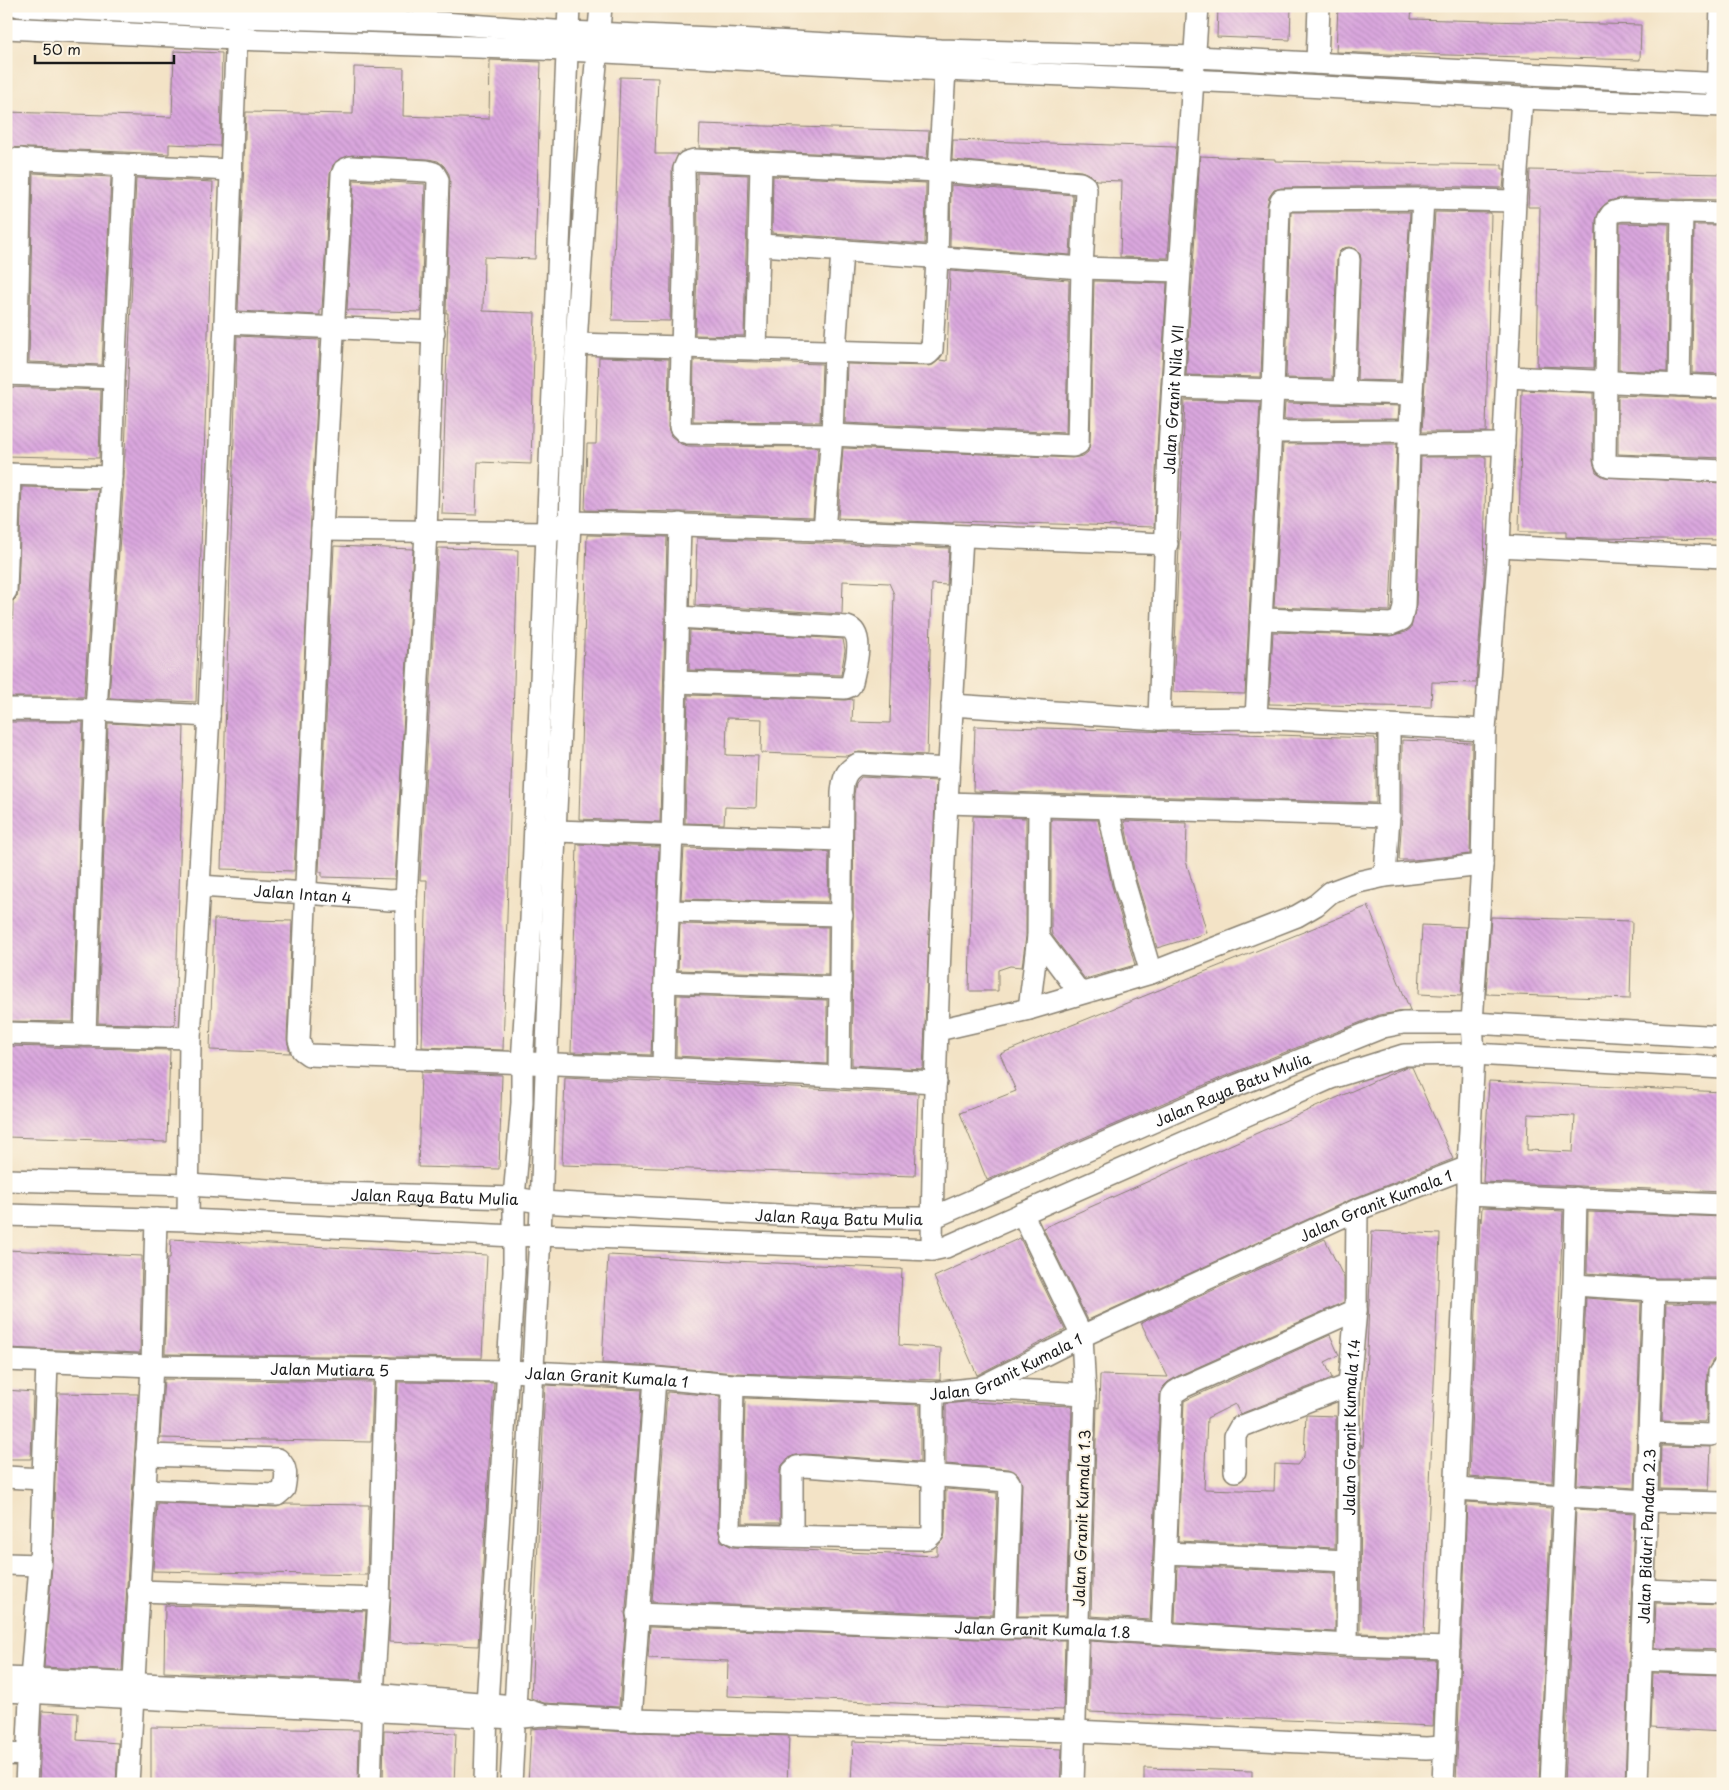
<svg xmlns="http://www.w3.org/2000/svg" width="1729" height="1790" font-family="'Playpen Sans',sans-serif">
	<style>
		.building { fill: url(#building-back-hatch); fill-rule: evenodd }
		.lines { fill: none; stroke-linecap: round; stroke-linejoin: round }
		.minor-casing { stroke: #888071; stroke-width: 24 }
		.minor { stroke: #fff; stroke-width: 21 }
		.labels { text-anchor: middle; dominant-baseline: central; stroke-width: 4; stroke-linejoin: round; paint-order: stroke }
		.street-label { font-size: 15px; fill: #1c1c1c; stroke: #fcf5e5 }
	</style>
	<defs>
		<pattern id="building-back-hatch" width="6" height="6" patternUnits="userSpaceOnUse" patternTransform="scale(1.25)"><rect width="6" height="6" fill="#daa7de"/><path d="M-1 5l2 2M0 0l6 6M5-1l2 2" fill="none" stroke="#ba8fbe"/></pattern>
	</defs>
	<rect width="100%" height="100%" fill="#fcf5e5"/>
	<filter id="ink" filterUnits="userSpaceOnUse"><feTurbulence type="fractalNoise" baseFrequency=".02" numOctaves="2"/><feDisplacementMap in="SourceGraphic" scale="10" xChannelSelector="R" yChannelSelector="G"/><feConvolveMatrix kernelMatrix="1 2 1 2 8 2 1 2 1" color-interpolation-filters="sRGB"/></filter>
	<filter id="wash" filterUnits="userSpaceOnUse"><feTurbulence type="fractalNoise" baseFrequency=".0096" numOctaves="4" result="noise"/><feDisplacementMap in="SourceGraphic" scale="20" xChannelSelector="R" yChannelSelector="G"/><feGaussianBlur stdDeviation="1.12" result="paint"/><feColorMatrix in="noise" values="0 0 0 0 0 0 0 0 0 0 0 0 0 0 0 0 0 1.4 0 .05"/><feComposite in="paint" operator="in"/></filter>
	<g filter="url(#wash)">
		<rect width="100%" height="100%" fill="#f3e3c6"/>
		<g id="blocks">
			<!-- building -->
			<path class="building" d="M1218,6H1291L1290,40L1217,37Z
				M1338,6H1412L1411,19L1641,25L1640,60L1410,54V55L1336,52Z
				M174,51L222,53L220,146L169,144V154L6,147V112L172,117Z
				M490,60L541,62L535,259L484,257L483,311L535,313L531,464L478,462L476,515L442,514L448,313H446L450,180L449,174L444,166L438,161L428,159L352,155L339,159L333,165L330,174L322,309H320V315L238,311L246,112L353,114L354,67L404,68L403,116L489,119Z
				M620,77L658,78L655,154H678L672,169V236L670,321L612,320Z
				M700,124L929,131L927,158L699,148Z
				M953,140L1176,147L1168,258L1120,257L1122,181L1096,180L1091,175L1081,171L952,160Z
				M1200,156L1275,159V161L1502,165V169H1505L1503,188L1423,186L1281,188L1274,190L1269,197L1267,206L1261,377L1186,375Z
				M1530,170L1723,174V200L1623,198L1609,201L1600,209L1596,220L1594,368L1537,366L1540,207H1528Z
				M6,172H8L6,256Z
				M33,173L111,177L102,365L29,362Z
				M697,173L748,175L744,336L695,335L698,236Z
				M773,176L926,183L925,244L772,233Z
				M136,178L213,182L196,702L109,698L124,477Z
				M354,180L425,184L421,312L347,310Z
				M951,185L1073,195L1070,255L950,246Z
				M1291,212H1410L1400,381L1357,380L1361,259L1360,254L1356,249L1349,247L1343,248L1339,252L1337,259L1332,379L1286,378Z
				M1435,212L1491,213L1486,432H1422Z
				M1620,223L1669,224L1667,372L1619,370Z
				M1694,225H1723V374L1692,373Z
				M950,271L1069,280L1066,433L845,423L847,364L928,366L933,365L939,360L947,361Z
				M1094,281L1167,283L1157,448L1154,527L953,521V523L838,518L843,448L1072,458L1083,456L1088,452L1090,444Z
				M237,336L320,340L294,871L221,869Z
				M599,357L669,359L668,427L671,436L681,444L688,446L818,447L813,517L681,512L585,510L587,444H596Z
				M694,360L822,364L820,422L693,421Z
				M6,387L101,390L99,458L6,456Z
				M1522,390L1593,393V461L1596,472L1604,477L1723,483V540L1596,538L1566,537V532H1519Z
				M1618,395L1723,399V458L1618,454Z
				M1185,400L1260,402L1245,694L1173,692Z
				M1285,403L1399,406L1398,419H1284Z
				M1283,444H1397L1390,611L1274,607Z
				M1421,457H1486L1484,578L1476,683L1432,682L1431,707L1269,704L1273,632L1391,636L1406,632L1411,628L1416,606Z
				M22,487L98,489L84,697H10L13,601L17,597L18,591Z
				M587,535L667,537L660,822L579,819Z
				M697,538L949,548L947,585L932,584L927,755L859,752L847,756L761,753L762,719L727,718L726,755L758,756L756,808L725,807L724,824L685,823L688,695L845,700L853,699L852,722L890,723L894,594L889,583L843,581L842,614L695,605Z
				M334,546L413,549L395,879L322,877V872H319Z
				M438,548L518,550L503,1050L422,1047L427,880H420Z
				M690,630L843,639L845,650L841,675L689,670Z
				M6,722H83L73,1022L6,1021Z
				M108,723L184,727L175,1024L171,1025L98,1023Z
				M975,726L1375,738V740H1376V803L973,791Z
				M1402,740L1472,743L1470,854L1413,860H1399L1402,816Z
				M861,777L936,781L923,1069L852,1065L854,794L856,783Z
				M973,816L1026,818V936L1022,967L1010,966L998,970V991H969Z
				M1051,819L1098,820L1112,886L1135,965L1085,979L1052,935L1051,929Z
				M1124,821L1187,823L1186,861L1207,933L1157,948L1136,879Z
				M577,844L659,847L651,1055L571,1052Z
				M684,848L829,852L828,902L681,899Z
				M1368,906L1410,1010L1379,1015L1223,1077L987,1180L960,1113L1016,1091L1000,1054Z
				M1491,917L1632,921L1630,999L1486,994Z
				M214,919L292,921L287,1039L290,1053L210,1050Z
				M680,924L828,927V975L678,970Z
				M1422,925L1466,927L1461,996L1419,994Z
				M677,995L827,1000V1064L676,1056Z
				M6,1046L170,1050L167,1142L6,1137Z
				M1406,1067H1412L1453,1159L1352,1199L1088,1320L1043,1228Z
				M421,1072L502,1075L499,1169L418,1167Z
				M565,1077L918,1094L915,1176L562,1165Z
				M1489,1081L1723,1092V1192L1483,1182ZM1528,1114L1575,1116L1573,1152L1527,1150Z
				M1482,1207L1563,1211L1552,1483L1469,1477L1480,1217L1481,1222Z
				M1588,1212L1723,1217V1278H1654L1587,1273Z
				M1372,1231L1440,1234L1424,1635L1360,1633L1361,1444L1363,1448Z
				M1020,1238L1065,1330L977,1375L934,1277Z
				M171,1239L487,1255L482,1358L165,1354L167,1258H170Z
				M1325,1239L1344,1278V1302L1178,1376L1168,1382L1162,1388L1160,1395L1150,1620L1091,1616L1097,1407L1099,1408L1100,1375L1168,1377L1141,1323Z
				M6,1250L142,1256L140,1353L6,1348Z
				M608,1255L902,1269L899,1345L941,1348L940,1380L734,1373L656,1366L602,1363Z
				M1586,1298L1641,1302L1635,1488L1577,1484Z
				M1666,1303L1723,1304V1356L1718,1357L1713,1360L1707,1372L1706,1422L1662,1421Z
				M1330,1335L1339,1355L1325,1362L1332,1378L1240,1414L1235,1404L1207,1418L1204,1489L1274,1491L1275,1464L1297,1465L1304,1456L1306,1415L1336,1416L1335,1548L1178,1541L1184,1401Z
				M164,1379L373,1382L371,1442L160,1438Z
				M398,1382L494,1383L478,1646L389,1642Z
				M545,1385L642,1390L626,1608L625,1613L626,1619L619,1707L544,1703L531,1698Z
				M6,1390L33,1392L31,1459H6Z
				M667,1392L720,1396L718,1528L721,1541L732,1547L937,1556V1547L944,1538L945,1533L946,1489L997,1493L993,1615L652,1602Z
				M58,1393L138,1394L122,1671L44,1667L52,1566Z
				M745,1398L920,1405V1462L805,1454L795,1455L788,1458L780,1468V1523H743Z
				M966,1402L1072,1406L1066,1616H1018L1022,1484L1018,1474L1009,1469L946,1464V1404Z
				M1661,1446L1711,1447L1709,1490L1660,1489Z
				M1467,1502L1551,1508L1539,1784H1456Z
				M157,1503L277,1507L286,1504L369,1505L367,1575L153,1571Z
				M1576,1509L1634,1513L1625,1784H1564Z
				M1177,1566L1335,1573V1632L1175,1622Z
				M1656,1603L1723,1605V1650L1654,1648Z
				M165,1605L366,1611L361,1681L164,1672Z
				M650,1627L1005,1640H1065L1063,1710L727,1696L728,1661L648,1658Z
				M1090,1641L1347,1658L1436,1660L1433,1726L1089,1712L1088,1711Z
				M1653,1673L1723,1675V1732L1651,1728Z
				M42,1711L78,1713L77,1740L118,1743L116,1784H39Z
				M151,1727L359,1730L358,1784H151Z
				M542,1728L631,1732L789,1736L787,1784H528L531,1729Z
				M384,1731L456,1733L454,1784H383Z
				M853,1741L1062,1749L1060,1784H851Z
				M1144,1768L1252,1771V1784H1144Z"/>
		</g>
	</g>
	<g filter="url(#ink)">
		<use href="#blocks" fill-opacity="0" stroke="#888071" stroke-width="1"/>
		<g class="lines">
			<!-- minor casing -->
			<g class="minor-casing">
				<g id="minor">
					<path d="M18,6L237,17L443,23L568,32L736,39L940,50L1196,57L1723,84"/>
					<path d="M6,28L235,39L567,50L945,70L1233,82L1522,98L1723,106"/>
					<path d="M1317,63L1319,6"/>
					<path d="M1718,96L1721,6"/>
					<path d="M6,159L231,170"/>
					<path d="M694,160L939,171L1080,183L1085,186L1086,190L1082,268L1078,444L1073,446L832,435L688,433L685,432L680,427L685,236L684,169L687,162Z"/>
					<path d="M1723,213L1624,210C1615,211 1611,212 1608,220L1605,461L1606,464L1610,466L1723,471"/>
					<path d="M759,246L761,163"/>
					<path d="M225,323L434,332"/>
					<path d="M576,344L928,354L932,350L937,259L939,171L945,70"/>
					<path d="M756,349L759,248L762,245L1082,268L1180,271"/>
					<path d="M6,374L114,378"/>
					<path d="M16,374L21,159"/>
					<path d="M1508,377L1723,387"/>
					<path d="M1679,385L1682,212"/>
					<path d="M1173,387L1412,394"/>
					<path d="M1344,392L1349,259"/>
					<path d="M1270,432L1410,431"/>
					<path d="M1409,445L1504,444"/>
					<path d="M6,474L111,477"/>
					<path d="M322,530L548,533L565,523L570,522C769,526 968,537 1167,544"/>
					<path d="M824,530L832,435L835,350L842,251"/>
					<path d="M1499,546L1723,557"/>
					<path d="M6,591L10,474"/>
					<path d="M1262,619L1391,624L1401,620L1404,606L1409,445L1423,199"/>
					<path d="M676,682L845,688L850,686L852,682C855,667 866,633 847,627L678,617"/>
					<path d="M952,705L1159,719L1256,718L1485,730"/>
					<path d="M6,709L96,710L209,716"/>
					<path d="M1256,718L1273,390L1279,207L1281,200L1423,199L1515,201"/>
					<path id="s1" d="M1159,719L1169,449L1180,271L1198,6"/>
					<path d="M946,803L1389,816"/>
					<path d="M1108,808L1124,882L1151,973"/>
					<path d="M555,831L841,840"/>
					<path d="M1385,876L1389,816V726"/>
					<path id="s2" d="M199,886L307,893L390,900L406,899"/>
					<path d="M668,911L842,915"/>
					<path d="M1038,937L1080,993"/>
					<path d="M665,982L841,988"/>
					<path d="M1029,1009L1038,937L1039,806"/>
					<path d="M938,1030L1029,1009L1151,973L1297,916L1316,905L1331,892L1358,882L1385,876L1482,865"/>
					<path d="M6,1033L190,1038"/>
					<path d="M85,1035L96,710L111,477L114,378L124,165"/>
					<path d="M406,1059V899L426,532L438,180L434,173L427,171L351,167L344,170L342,175L322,530L299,1040L302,1050L309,1055C427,1060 546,1063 664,1068C755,1072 845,1078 936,1082"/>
					<path d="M663,1068L665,982L672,835L680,524"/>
					<path d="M839,1077L842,793C843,779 845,771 858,764L949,769"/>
					<path id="s3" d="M6,1180L188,1185L301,1192L514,1198L540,1202L833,1218H932L1228,1089L1383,1027L1403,1023H1472L1723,1037"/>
					<path d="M1468,1194L1723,1205"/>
					<path d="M1022,1213L1082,1336L1085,1394L1073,1784"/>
					<path d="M6,1215L188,1220L514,1236L540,1235L932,1250L946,1247L1331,1078L1404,1055L1474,1054L1723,1068"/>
					<path d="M188,1220L190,1038L209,716L237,26"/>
					<path d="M932,1250C934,1012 948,774 962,537"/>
					<path d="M1574,1285L1654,1290L1723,1291"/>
					<path id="s4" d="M6,1360L152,1366L508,1371L655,1378L733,1385L933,1393L979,1388L1082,1336L1357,1210L1468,1167"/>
					<path d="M733,1385L730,1528L731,1533L736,1535L921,1539L928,1538L933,1533V1393"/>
					<path d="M980,1388L1085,1394"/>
					<path d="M1649,1433L1711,1435L1717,1432L1719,1426V1373L1723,1368"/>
					<path d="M1235,1471V1436L1240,1427L1349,1385"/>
					<path d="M6,1477L42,1479"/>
					<path d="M1456,1489L1646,1501L1723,1503"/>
					<path d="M144,1490L277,1495L284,1489C286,1478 288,1467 278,1459L146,1455"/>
					<path d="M792,1536V1472L797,1467L804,1466L1008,1481L1010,1484L1005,1628"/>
					<path d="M1166,1553L1348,1561"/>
					<path d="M6,1564L40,1565"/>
					<path d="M1643,1590L1723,1593"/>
					<path d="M138,1591L379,1599"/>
					<path id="s5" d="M637,1614L1005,1628H1078L1347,1645L1449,1648"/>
					<path d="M1162,1634L1172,1396L1175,1392L1183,1387L1356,1310"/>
					<path id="s6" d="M1347,1645L1349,1385L1356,1310L1357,1210"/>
					<path d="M1641,1660L1723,1663"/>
					<path d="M6,1678L373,1694L514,1706L542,1715L514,1718L6,1691"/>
					<path d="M542,1715L631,1720L1075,1731L1426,1748L1444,1747"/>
					<path d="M631,1720L655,1378"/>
					<path d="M6,1754L27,1755"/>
					<path d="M26,1784L31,1679L40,1565L47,1362"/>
					<path d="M128,1784L152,1366L156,1219"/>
					<path d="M370,1784L373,1694L379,1599L386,1368"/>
					<path d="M485,1784L487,1704L514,1272V1198L522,1103V1063L531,920L569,6"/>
					<path d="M511,1784L540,1235L555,831L570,522L576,344L587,167L601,6"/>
					<path d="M1443,1784L1468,1194V1167L1474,1054L1472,1023L1482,865L1485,730L1499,546L1515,201L1522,98"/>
					<path d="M1551,1784L1574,1285L1576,1198"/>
					<path id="s7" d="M1637,1784L1654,1290"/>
				</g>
			</g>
			<!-- minor -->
			<use href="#minor" class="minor"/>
		</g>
	</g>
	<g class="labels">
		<!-- street labels -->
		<g class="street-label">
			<text stroke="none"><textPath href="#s1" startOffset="320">Jalan Granit Nila VII</textPath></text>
			<text stroke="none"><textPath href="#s2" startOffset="104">Jalan Intan 4</textPath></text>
			<text stroke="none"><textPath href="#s3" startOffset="1254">Jalan Raya Batu Mulia</textPath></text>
			<text stroke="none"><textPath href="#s3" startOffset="429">Jalan Raya Batu Mulia</textPath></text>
			<text stroke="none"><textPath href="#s4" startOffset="1411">Jalan Granit Kumala 1</textPath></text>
			<text stroke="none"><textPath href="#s3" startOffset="834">Jalan Raya Batu Mulia</textPath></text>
			<text stroke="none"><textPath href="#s4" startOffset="1006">Jalan Granit Kumala 1</textPath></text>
			<text stroke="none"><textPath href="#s4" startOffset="324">Jalan Mutiara 5</textPath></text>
			<text stroke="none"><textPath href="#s4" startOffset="601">Jalan Granit Kumala 1</textPath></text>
			<text stroke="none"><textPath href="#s6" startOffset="218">Jalan Granit Kumala 1.4</textPath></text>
			<text transform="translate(1081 1518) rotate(-88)">Jalan Granit Kumala 1.3</text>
			<text stroke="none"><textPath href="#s7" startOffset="248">Jalan Biduri Pandan 2.3</textPath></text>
			<text stroke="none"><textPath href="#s5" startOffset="406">Jalan Granit Kumala 1.8</textPath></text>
		</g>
	</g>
	<!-- margin -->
	<rect width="1729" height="1790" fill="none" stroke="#fcf5e5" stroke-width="25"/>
	<!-- scale -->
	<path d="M35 55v8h139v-8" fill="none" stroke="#1c1c1c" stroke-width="2.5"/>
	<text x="42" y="55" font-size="15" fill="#1c1c1c" stroke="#fcf5e5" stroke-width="4" paint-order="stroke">50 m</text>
</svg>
